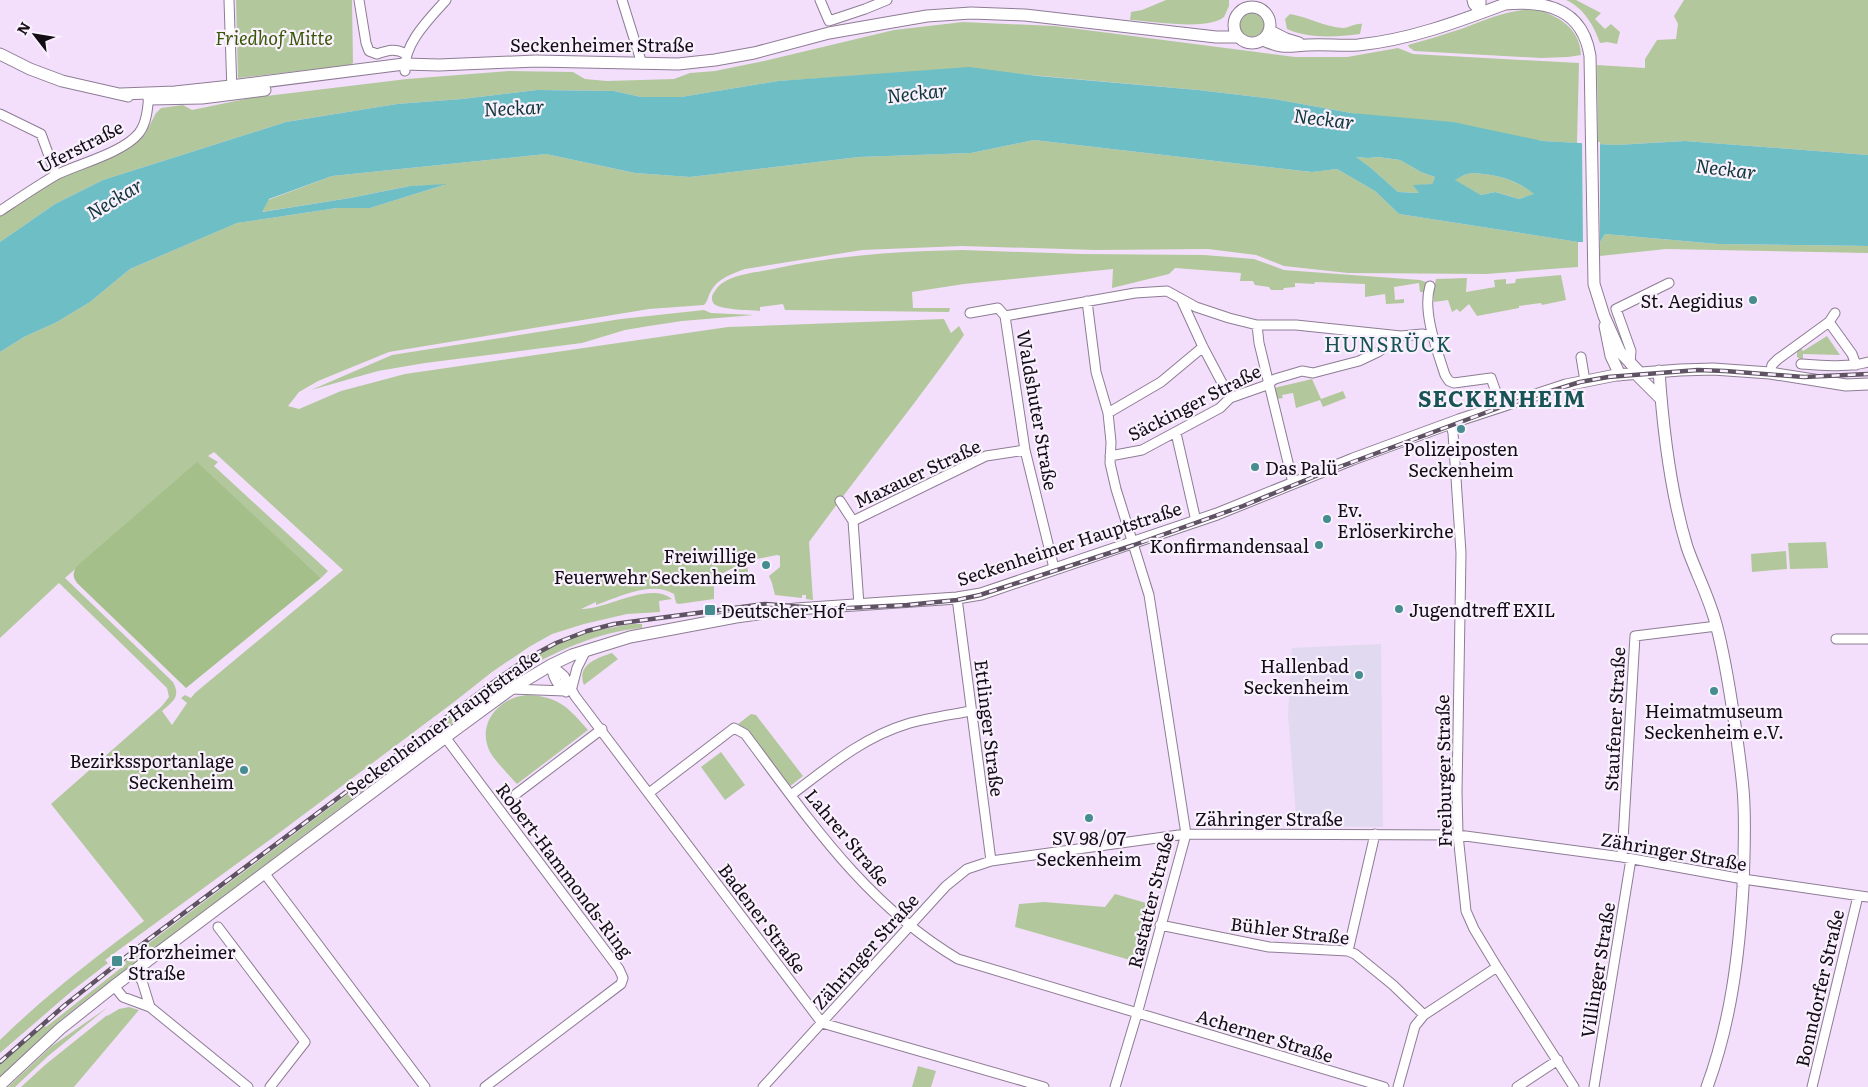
<svg xmlns="http://www.w3.org/2000/svg" width="1868" height="1087" font-family="Literata,serif">
	<style>
		.education { fill: #e1d9ef }
		.green { fill: #b2c89c; fill-rule: evenodd }
		.forest { fill: #a4bf8a }
		.water { fill: #6ebec5; fill-rule: evenodd }
		.pier { fill: #f3dffb }
		.lines { fill: none; stroke-linecap: round; stroke-linejoin: round }
		.street-casing { stroke: #8e7c95; stroke-width: 11 }
		.secondary-casing { stroke: #8e7c95; stroke-width: 13 }
		.street { stroke: #fff; stroke-width: 9 }
		.secondary { stroke: #fff; stroke-width: 11 }
		.rail-casing { stroke: #5f5363; stroke-width: 4.5 }
		.rail { stroke: #f9f1fd; stroke-width: 2.5; stroke-dasharray: 8; stroke-linecap: butt }
		.poi-dot { fill: #458d8f; stroke: #f9f1fd; stroke-width: 2 }
		.labels { text-anchor: middle; dominant-baseline: central; stroke-width: 4.5; stroke-linejoin: round; paint-order: stroke }
		.park-label { font-size: 18px; font-style: italic; fill: #385704; stroke: #f9f1fd }
		.street-label { font-size: 18px; fill: #140d16; stroke: #f9f1fd }
		.poi-label { font-size: 18px; fill: #140d16; stroke: #f9f1fd; text-anchor: end }
		.water-label { font-size: 19px; font-style: italic; fill: #10373a; stroke: #f9f1fd }
		.quarter-label { font-size: 20px; letter-spacing: 1px; fill: #185456; stroke: #f9f1fd }
		.district-label { font-size: 22px; font-weight: bold; letter-spacing: 1px; fill: #185456; stroke: #f9f1fd }
	</style>
	<rect width="100%" height="100%" fill="#f3dffb"/>
	<!-- education -->
	<path class="education" d="M1381,644L1383,827L1297,826L1288,715L1292,648Z"/>
	<!-- green -->
	<path class="green" d="M236,0H352L353,63L349,65L238,78Z
		M1166,0H1229V6L1224,17C1207,31 1153,21 1130,20L1131,12L1142,10Z
		M1566,0H1576L1601,13L1595,19L1605,29L1611,24L1620,32L1617,44L1607,42L1600,43C1594,26 1584,8 1566,0Z
		M1684,0H1868V155L1685,141L1616,145L1598,144L1597,65L1645,68V59L1657,40L1676,39L1678,24L1674,16Z
		M1534,9C1558,15 1580,28 1581,55L1568,57L1541,58L1414,51L1409,47L1408,45C1427,40 1445,34 1464,28C1487,19 1509,10 1534,9Z
		M1239 24a13 13 0 1 1 26 0a13 13 0 1 1-26 0Z
		M1290,14C1308,17 1325,27 1343,28C1350,28 1355,23 1362,24L1360,34C1336,37 1309,39 1287,29L1285,19Z
		M963,22L1055,26L1295,57H1347L1398,48L1413,54L1579,63L1577,143L1543,141L1351,113L1274,99L1198,90L1009,73H901L778,81L681,97H641L614,91L537,90L462,99L397,104L286,122L103,180L55,204L0,242V215L66,174L126,150L145,134L156,113L161,108L183,105L192,110L250,98L407,79L509,71L573,72L585,79L607,81L674,79L690,73L715,71L764,61L894,30Z
		M1034,140L1311,172L1337,169L1375,191L1399,214L1578,242V267L1486,274L1348,273L1284,266L1256,255L1208,249L1096,250L962,246L862,250L745,269C732,274 718,278 711,291C708,296 708,301 704,305L649,309L389,352L318,381L299,392L288,406L299,409L341,391L405,374L728,327L944,319L951,333L959,326L964,335C914,406 860,472 809,542L813,600L806,599V595H802V598L775,595L772,583L769,576L780,567V556L777,555L747,561L748,572L737,573L733,568L719,575L714,587V599L679,604L676,603L674,594C652,580 618,597 596,605V602L581,609C606,610 649,581 672,599L659,601L660,612L627,614L584,624L552,634L529,647L492,672L454,702L275,836L105,960L108,963L73,990L0,1053V1040C45,996 94,958 144,921L51,804L162,706L169,697L167,688L59,583L0,638V352L24,337L57,322L90,302L130,269L237,223L337,208H370L444,185L410,186L350,198L261,212L268,200L332,176L546,154L635,173L690,177L859,157L971,153ZM214,452L343,570L195,693L191,698L185,695L181,698L187,703L172,725L162,711C173,701 181,697 173,682L65,578L197,463L321,578L328,571L214,466L218,462L208,456Z
		M1355,157L1368,158L1378,157L1400,160L1421,172L1435,177L1432,184L1414,186L1420,193L1398,192L1371,168Z
		M1471,173C1498,174 1513,179 1535,194L1519,199L1495,192L1481,195L1454,180L1464,175Z
		M1605,234L1718,244L1868,246V253L1666,249L1600,256V242Z
		M962,250L1081,254L1204,255L1254,259L1284,270L1420,280L1426,282L1424,292H1420L1419,283L1394,287L1395,300L1404,299V303L1386,304L1385,294L1365,297V284L1315,282L1314,284L1295,283V287L1284,288L1283,290H1271L1269,287L1255,285L1253,281H1240L1241,273L1175,268L1169,274L1112,288L1113,269L964,284L912,292L913,308H950L949,312L785,310L783,304L760,307V311C750,310 721,310 714,304C712,301 712,300 712,296C714,292 717,287 721,284C734,274 753,273 768,270C832,256 896,251 962,250Z
		M1561,275L1566,300L1542,305L1541,303L1519,306V308L1477,316L1469,304L1460,312L1457,309L1452,312L1448,300L1434,302L1433,292L1436,279L1467,278L1466,292L1495,287L1494,280L1506,279V284L1515,283L1516,279Z
		M704,310L711,313L754,315L682,321L649,326L625,330L582,343L425,363L378,371L311,390L392,355L621,319Z
		M1827,336L1840,355L1803,354V360L1797,357V352L1800,347L1803,351Z
		M1312,379L1321,399L1343,391L1346,398L1323,407L1320,400L1296,408L1293,393L1282,395L1283,398L1277,399L1274,388Z
		M1826,542L1828,568L1790,569L1788,543Z
		M1786,551L1787,569L1752,572L1751,554Z
		M631,624H642V628C599,632 561,649 523,670L95,993L62,1019L0,1077V1065L44,1025L46,1027L126,964L125,961L488,689C518,668 550,643 586,633C600,629 616,627 631,624Z
		M612,653L618,659L584,685C576,665 597,658 612,653Z
		M527,695C558,696 568,707 588,730L517,784C510,776 493,759 489,750C477,723 500,697 527,695Z
		M751,714L756,715L803,776L789,787L744,728L738,724Z
		M721,752L745,785L725,800L701,767Z
		M1115,894L1153,905L1137,962L1015,927L1019,904L1044,902L1105,907Z
		M108,1007L47,1057L15,1087H8L52,1046Z
		M129,1007L139,1010L74,1087H21L45,1065L106,1016L109,1015L119,1009Z
		M918,1066L936,1071L931,1087H912Z"/>
	<!-- forest -->
	<path class="forest" d="M197,462L321,578L186,688L77,583C72,576 73,572 77,566Z"/>
	<!-- water -->
	<path class="water" d="M969,67L1038,76L1198,90L1274,99L1351,113L1453,122L1543,141L1616,145L1685,141L1868,155V246L1718,244L1605,234L1600,242H1578L1399,214L1375,191L1337,169L1312,172L1034,140L971,153L859,157L690,177L635,173L546,154L332,176L269,199L262,212L350,198L410,186L447,184L370,208H337L237,223L130,269L90,302L57,322L24,337L0,352V242L55,204L103,180L286,122L397,104L462,99L537,90L614,91L641,97H681L778,81ZM1356,157L1368,158L1378,157L1400,160L1421,172L1435,177L1432,184L1413,185L1419,193L1398,192L1371,168ZM1471,173C1496,174 1515,179 1534,194L1519,199L1495,192L1481,195L1455,180L1464,175Z"/>
	<!-- pier -->
	<path class="pier" d="M1582,141L1600,142V245L1583,244Z"/>
	<g class="lines">
		<!-- street casing -->
		<g class="street-casing">
			<path id="street" d="M229,0L232,92
				M359,0L366,43L369,51L377,54C389,50 395,48 406,54
				M622,0L642,64
				M820,0L829,21L865,9L887,0
				M1472,0L1473,4L1481,13
				M1481,0V13
				M405,71C403,44 429,19 446,0
				M0,114L41,134L56,175
				M0,211C18,199 37,186 56,175C78,164 123,153 139,133C147,123 148,106 149,93
				M1430,286C1422,311 1437,350 1445,375L1449,381L1454,383L1491,378L1501,406
				M1181,299L1203,347L1230,398
				M1087,301L1096,372L1108,413L1111,442L1110,463L1116,489L1149,595L1186,834L1137,1014L1115,1087
				M970,313L998,308L1005,316
				M1005,316L1135,293L1167,291L1196,307L1229,318L1257,325H1296L1401,336L1422,334L1433,336
				M1005,316L1025,450L1054,568
				M1829,322L1835,313
				M1257,325L1259,343L1293,483
				M1581,357L1585,381
				M1630,364L1631,351L1616,309L1669,283
				M1801,364C1823,365 1846,368 1868,362
				M1770,373L1772,365L1778,359L1829,322L1852,354L1856,365
				M1108,413L1161,382L1203,347
				M1450,423L1453,433L1461,553L1457,792L1458,835L1466,911L1474,929L1497,967L1574,1087
				M1176,433L1196,521
				M1110,456L1142,450L1220,408L1230,398L1264,386L1275,379L1302,371L1313,373L1359,361L1378,352L1401,336
				M840,501L853,521
				M957,598L991,861
				M859,605L853,521L986,456L1025,450
				M1836,639H1868
				M551,665L564,676L575,696L822,1023L1044,1087
				M551,665C553,677 556,684 566,692
				M572,687L577,668L586,650
				M511,689L565,691
				M445,737L619,969L623,978L621,984L485,1087
				M649,793L734,728L745,734C809,819 864,903 958,959L1384,1087
				M516,794L602,729
				M791,795C827,768 863,737 907,724C927,718 950,715 971,711
				M1622,857L1635,636L1717,626
				M265,874L425,1087
				M1160,925L1269,947L1348,951L1355,954L1393,985L1424,1015
				M218,927L305,1042L270,1087
				M1348,951L1375,834
				M135,971L142,981L150,1007
				M114,986L123,997L150,1007L248,1087
				M763,1087L946,886L967,869L991,861L1186,834L1458,835L1622,857L1743,879L1868,897
				M1398,1087L1415,1026L1424,1015L1497,967
				M1517,1087L1558,1060
				M1594,1087L1631,859
				M1812,1087L1858,896"/>
		</g>
		<!-- secondary casing -->
		<g class="secondary-casing">
			<path id="secondary" d="M1234 25a18 18 0 1 1 36 0a18 18 0 1 1-36 0Z
				M1270,31L1286,39L1299,43
				M1263,40C1283,49 1288,46 1308,45C1324,44 1341,46 1358,45C1409,40 1457,22 1505,4C1548,0 1583,10 1590,56L1594,284L1604,316L1620,352L1640,373
				M0,54L30,69L62,81L128,96
				M121,94L175,92L231,86L404,64L439,65L536,61L678,64L715,60L754,53L829,33L892,22L927,16L971,13L1025,15L1216,37H1238
				M149,99L202,98L265,90
				M1605,326L1611,356L1620,375
				M1659,371C1663,430 1670,491 1687,547C1696,573 1709,597 1716,624C1725,657 1730,691 1735,725C1738,746 1741,767 1743,789C1746,821 1744,854 1743,887C1739,955 1731,1022 1707,1087
				M1635,373L1661,399
				M0,1085L60,1029L114,986L455,730L511,689L551,665L572,655L630,637L736,617L796,609L957,598L981,594L1217,514L1353,459L1459,420L1566,385L1616,375L1680,370L1713,369L1770,373L1846,385L1868,384"/>
		</g>
		<!-- street -->
		<use href="#street" class="street"/>
		<!-- secondary -->
		<use href="#secondary" class="secondary"/>
		<!-- rail casing -->
		<g class="rail-casing">
			<path id="rail" d="M0,1062L65,1005L141,945L500,677L528,658L556,643L587,631L614,624L765,604L829,609L907,605L957,600L980,595L1134,545L1243,506L1323,473L1509,404L1580,382L1608,377L1698,370L1725,371L1804,377L1868,374"/>
		</g>
		<!-- rail -->
		<use href="#rail" class="rail"/>
	</g>
	<!-- markers -->
	<g class="poi-dot">
		<circle cx="1753" cy="300" r="5"/>
		<circle cx="1461" cy="429" r="5"/>
		<circle cx="1255" cy="467" r="5"/>
		<circle cx="1327" cy="519" r="5"/>
		<circle cx="1319" cy="545" r="5"/>
		<circle cx="766" cy="565" r="5"/>
		<circle cx="1399" cy="609" r="5"/>
		<rect x="704" y="604" width="12" height="12" rx="2.5"/>
		<circle cx="1359" cy="675" r="5"/>
		<circle cx="1714" cy="691" r="5"/>
		<circle cx="244" cy="770" r="5"/>
		<circle cx="1089" cy="818" r="5"/>
		<rect x="111" y="955" width="12" height="12" rx="2.5"/>
	</g>
	<g class="labels">
		<!-- park labels -->
		<g class="park-label">
			<text x="274" y="37">Friedhof Mitte</text>
		</g>
		<!-- street labels -->
		<g class="street-label">
			<text x="602" y="44">Seckenheimer Straße</text>
			<text transform="translate(80 146) rotate(-27)">Uferstraße</text>
			<text transform="translate(1194 402) rotate(-27)">Säckinger Straße</text>
			<text transform="translate(1038 410) rotate(80)">Waldshuter Straße</text>
			<text transform="translate(917 473) rotate(-25)">Maxauer Straße</text>
			<text transform="translate(1069 543) rotate(-18)">Seckenheimer Hauptstraße</text>
			<text transform="translate(1614 719) rotate(-87)">Staufener Straße</text>
			<text transform="translate(442 722) rotate(-36)">Seckenheimer Hauptstraße</text>
			<text transform="translate(990 728) rotate(83)">Ettlinger Straße</text>
			<text transform="translate(1443 771) rotate(-91)">Freiburger Straße</text>
			<text x="1269" y="818">Zähringer Straße</text>
			<text transform="translate(848 837) rotate(50)">Lahrer Straße</text>
			<text transform="translate(1674 851) rotate(10)">Zähringer Straße</text>
			<text transform="translate(565 870) rotate(53)">Robert-Hammonds-Ring</text>
			<text transform="translate(1150 900) rotate(-76)">Rastatter Straße</text>
			<text transform="translate(763 918) rotate(53)">Badener Straße</text>
			<text transform="translate(1290 930) rotate(7)">Bühler Straße</text>
			<text transform="translate(865 951) rotate(-48)">Zähringer Straße</text>
			<text transform="translate(1597 970) rotate(-81)">Villinger Straße</text>
			<text transform="translate(1819 988) rotate(-77)">Bonndorfer Straße</text>
			<text transform="translate(1265 1035) rotate(17)">Acherner Straße</text>
		</g>
		<!-- poi labels -->
		<g class="poi-label">
			<text x="1743" y="300">St. Aegidius</text>
			<text x="1461" y="448" text-anchor="middle">Polizeiposten<tspan x="1461" dy="21">Seckenheim</tspan></text>
			<text x="1265" y="467" text-anchor="start">Das Palü</text>
			<text x="1337" y="509" text-anchor="start">Ev.<tspan x="1337" dy="21">Erlöserkirche</tspan></text>
			<text x="1309" y="545">Konfirmandensaal</text>
			<text x="756" y="555">Freiwillige<tspan x="756" dy="21">Feuerwehr Seckenheim</tspan></text>
			<text x="1409" y="609" text-anchor="start">Jugendtreff EXIL</text>
			<text x="721" y="610" text-anchor="start">Deutscher Hof</text>
			<text x="1349" y="665">Hallenbad<tspan x="1349" dy="21">Seckenheim</tspan></text>
			<text x="1714" y="710" text-anchor="middle">Heimatmuseum<tspan x="1714" dy="21">Seckenheim e.V.</tspan></text>
			<text x="234" y="760">Bezirkssportanlage<tspan x="234" dy="21">Seckenheim</tspan></text>
			<text x="1089" y="837" text-anchor="middle">SV 98/07<tspan x="1089" dy="21">Seckenheim</tspan></text>
			<text x="128" y="951" text-anchor="start">Pforzheimer<tspan x="128" dy="21">Straße</tspan></text>
		</g>
		<!-- water labels -->
		<g class="water-label">
			<text transform="translate(917 92) rotate(-6)">Neckar</text>
			<text transform="translate(514 107) rotate(-3)">Neckar</text>
			<text transform="translate(1324 118) rotate(7)">Neckar</text>
			<text transform="translate(1726 168) rotate(7)">Neckar</text>
			<text transform="translate(114 198) rotate(-31)">Neckar</text>
		</g>
		<!-- quarter labels -->
		<g class="quarter-label">
			<text x="1388" y="343">HUNSRÜCK</text>
		</g>
		<!-- district labels -->
		<g class="district-label">
			<text x="1502" y="397">SECKENHEIM</text>
		</g>
	</g>
	<!-- north arrow -->
	<g transform="translate(35 35) rotate(301)" stroke="#f9f1fd" stroke-width="4" paint-order="stroke">
	<path d="M0-4L9 19L0 12L-9 19Z" fill="#140d16"/>
	<text y="-8" font-size="14" font-weight="bold" text-anchor="middle" fill="#140d16">N</text>
	</g>
</svg>
